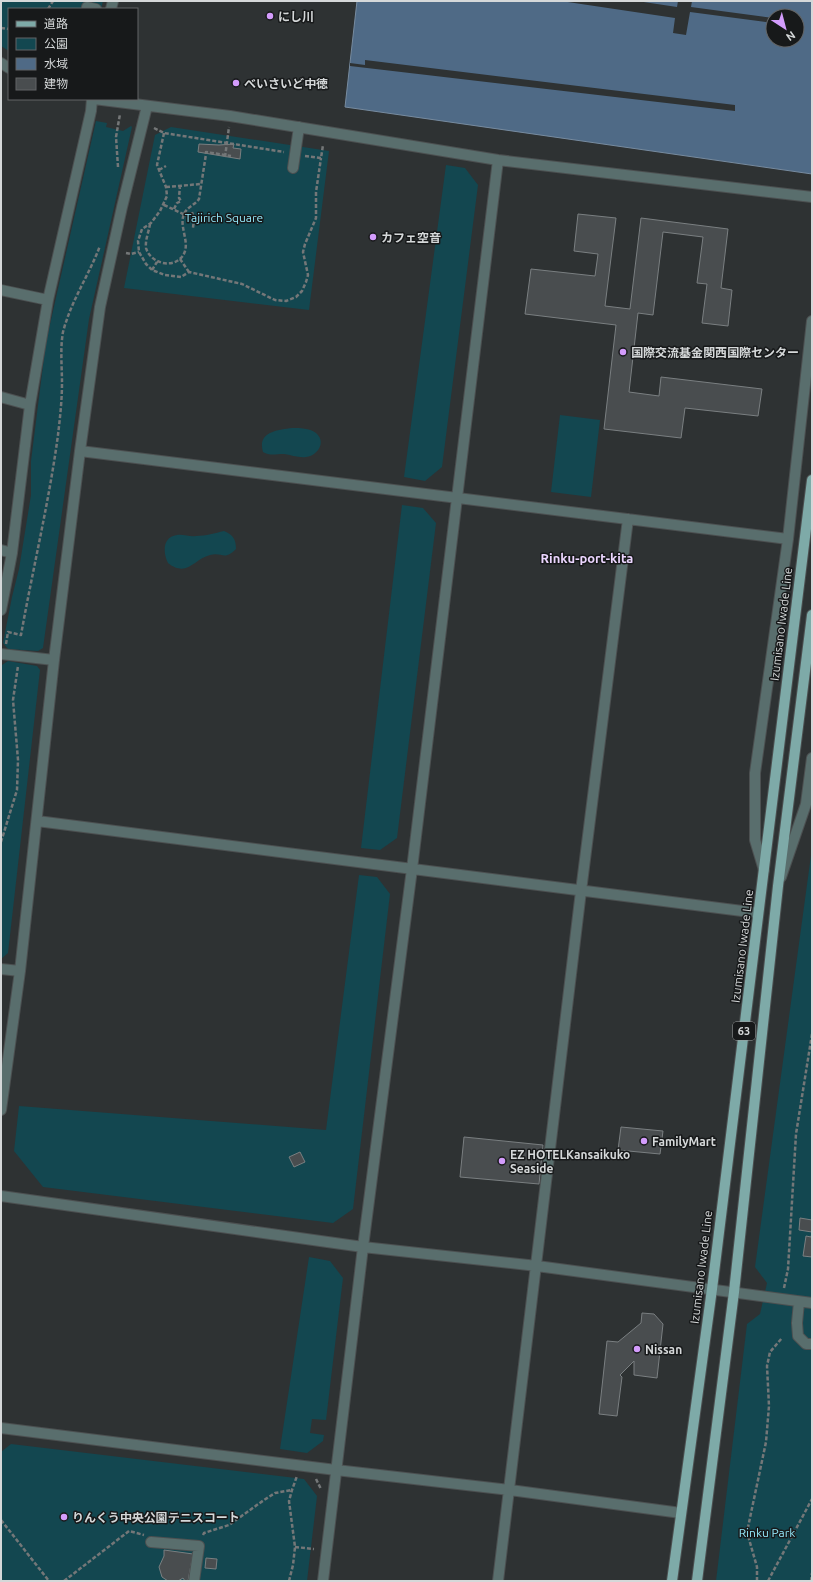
<svg xmlns="http://www.w3.org/2000/svg" width="813" height="1582" font-family="Ubuntu,'Noto Sans JP',sans-serif">
	<style>
		.green { fill: #134750 }
		.water { fill: #4f6a86; stroke: #778b9f; fill-rule: evenodd }
		.pier { fill: #2e3233 }
		.building { fill: #494d4f; stroke: #7a7f81 }
		.lines { fill: none; stroke-linecap: round; stroke-linejoin: round }
		.minor-casing { stroke: #4c5051; stroke-width: 12 }
		.major-casing { stroke: #4c5051; stroke-width: 12 }
		.path { stroke: #747778; stroke-width: 2.5; stroke-dasharray: 4 2; stroke-linecap: butt }
		.minor { stroke: #596e6d; stroke-width: 10 }
		.major { stroke: #7eaaa8; stroke-width: 10 }
		.path-bridge { stroke: #747778; stroke-width: 2.5; stroke-dasharray: 4 2; stroke-linecap: butt }
		.poi-dot { fill: #d39cfc; stroke: #17191a; stroke-width: 1.5 }
		.labels { text-anchor: middle; dominant-baseline: central; stroke-width: 3; stroke-linejoin: round; paint-order: stroke }
		.shield { fill: #17191a; stroke: #9c9fa0; stroke-width: 1 }
		.shield-label { font-size: 11px; font-weight: bold; fill: #d5d8d9 }
		.poi-label { font-size: 12px; font-weight: bold; fill: #d5d8d9; stroke: #17191a; text-anchor: start }
		.park-label { font-size: 12px; fill: #93e8fa; stroke: #17191a }
		.street-label { font-size: 12px; fill: #d5d8d9; stroke: #17191a }
		.neighbourhood-label { font-size: 13px; font-weight: bold; fill: #ecd6ff; stroke: #17191a }
	</style>
	<rect width="100%" height="100%" fill="#2e3233"/>
	<!-- green -->
	<path class="green" d="M1,1H103L101,9H9V51L1,46Z
		M96,121L107,123L106,127L123,131L131,126L132,127L89,319L43,648L38,651L8,649L3,643L12,597L19,569L31,495V461L46,342Z
		M171,127L329,151L309,310L124,288L155,135Z
		M446,165L465,168L478,185L442,467L425,481L404,477Z
		M560,415L600,420L591,497L551,492Z
		M292,428C300,428 309,428 316,433C327,442 317,456 306,457C299,458 291,455 284,454C275,454 270,456 263,452C257,432 277,430 292,428Z
		M402,505L423,508L436,523L397,838L380,850L361,848Z
		M224,531C233,535 236,539 236,549C224,561 223,552 210,555C194,559 187,578 168,563C163,553 162,537 177,535C183,534 190,537 196,536C206,536 215,533 224,531Z
		M8,661L37,666L40,670L8,953L1,959V676L2,665Z
		M812,848V1581H716L747,1324L760,1314L767,1283L755,1267Z
		M359,875L377,877L390,894L353,1209L333,1223L43,1187L14,1151L19,1106L326,1130Z
		M309,1257L330,1261L343,1278L326,1420L312,1419L310,1433L324,1435L323,1441L307,1453L280,1449Z
		M11,1444L304,1479L317,1496L307,1581H1V1452Z"/>
	<!-- water -->
	<path class="water" d="M357,1H812V174L345,107ZM773,16H797V40H773Z"/>
	<!-- pier -->
	<path class="pier" d="M561,1H637L677,7L678,1H692L691,7L773,18V23L690,12L686,35L673,33L675,18Z
		M365,60L735,105V111L350,66V63L365,65Z"/>
	<!-- building -->
	<path class="building" d="M199,144L219,145L234,144L233,148L241,149L240,159L198,152Z
		M578,214L616,218L605,306L630,309L641,218L728,229L721,288L732,290L728,326L702,323L707,284L697,283L703,237L663,232L653,315L638,313L629,392L659,396L661,377L762,389L758,416L685,408L681,438L604,429L616,325L525,314L531,269L595,276L598,254L574,251Z
		M621,1127L663,1131L660,1154L618,1150Z
		M464,1137L543,1145L539,1184L460,1177Z
		M300,1152L305,1162L294,1167L289,1157Z
		M800,1218L812,1220V1232L799,1230Z
		M812,1233V1257L803,1256L806,1236L811,1237Z
		M642,1313L654,1314L663,1324L657,1378L634,1375V1361L620,1375L622,1377L617,1416L599,1414L607,1341L618,1342L641,1323Z
		M164,1550L193,1554L188,1581H185L183,1578L178,1581H168L162,1577L159,1567L164,1556Z
		M206,1558L217,1559L216,1569L205,1568Z"/>
	<g class="lines">
		<!-- minor casing -->
		<g class="minor-casing">
			<path id="minor" d="M87,7L96,9
				M111,9L113,1
				M1,63L9,68
				M94,99L230,116L498,160L812,197
				M293,168L299,127
				M1,290L48,300
				M1,397L30,405
				M80,451L788,539
				M1,550L12,553
				M1,610L12,553L30,405L48,300L91,111L92,99
				M1,654L54,660
				M37,821L758,913
				M764,870L755,840V773L788,539L812,321
				M781,877L806,804L812,758
				M1,969L20,971
				M1,1110L20,971L54,660L80,451L100,307L122,207L147,106
				M1,1196L363,1247L537,1266L812,1303
				M799,1302L797,1323L798,1336L806,1344H812
				M1,1428L336,1470L510,1490L681,1513
				M151,1542L199,1546L194,1581
				M323,1581L363,1247L412,869L498,160
				M498,1581L581,891L628,519"/>
		</g>
		<!-- major casing -->
		<g class="major-casing">
			<path id="major" d="M672,1581L712,1289L812,480
				M697,1581L734,1292L778,886L812,615"/>
		</g>
		<!-- path -->
		<path class="path" d="M48,9L53,1
			M1,28L9,29
			M154,128L164,133L284,152
			M164,133L157,165L166,187L167,196L160,211L151,223L142,229L138,241L139,252L146,264L152,270L165,275L181,277L189,272L242,284L275,300L286,301L296,297L302,291L306,282L308,275L303,252L305,244L316,218V192L321,158
			M305,156L321,158L323,145
			M225,157L229,127
			M118,167L116,137L120,114
			M159,170L166,166
			M166,187L201,184
			M164,205L194,219
			M174,209L177,203L181,201L179,198L180,185
			M192,212L194,219L193,228
			M150,224C149,231 145,240 146,248C150,262 170,269 181,258C193,245 178,228 184,214C187,207 195,205 199,199L206,154
			M126,253L131,254L139,252
			M180,259L189,272
			M152,270L157,262
			M6,644L8,632L21,635C33,568 49,502 58,435C60,418 62,400 62,383C62,367 60,349 63,332C71,301 89,275 100,246
			M1,842L17,790L18,760L13,700L18,666
			M784,1288L788,1269L796,1134L812,1034
			M316,1479L321,1489
			M1,1520L49,1581
			M203,1535L204,1533L229,1525L264,1500L275,1493L292,1490
			M295,1547L314,1549
			M64,1581L129,1531L144,1535
			M289,1581L293,1565L295,1547L289,1501L292,1490L297,1476
			M757,1581V1567L747,1532L766,1442L769,1406L767,1366L770,1352L782,1338
			M768,1581L812,1499
			M811,1581L812,1573"/>
		<!-- minor -->
		<use href="#minor" class="minor"/>
		<!-- major -->
		<use href="#major" class="major"/>
		<!-- path-bridge -->
		<path class="path-bridge" d="M206,154V152L231,156"/>
	</g>
	<!-- markers -->
	<g class="poi-dot">
		<circle cx="270" cy="16" r="4"/>
		<circle cx="236" cy="83" r="4"/>
		<circle cx="373" cy="237" r="4"/>
		<circle cx="623" cy="352" r="4"/>
		<circle cx="644" cy="1141" r="4"/>
		<circle cx="502" cy="1161" r="4"/>
		<circle cx="637" cy="1349" r="4"/>
		<circle cx="64" cy="1517" r="4"/>
	</g>
	<g class="labels">
		<!-- shield labels -->
		<rect class="shield" x="733" y="1022" width="22" height="18" rx="3"/>
		<g class="shield-label">
			<text x="744" y="1031">63</text>
		</g>
		<!-- poi labels -->
		<g class="poi-label">
			<text x="278" y="16">にし川</text>
			<text x="244" y="83">べいさいど中徳</text>
			<text x="381" y="237">カフェ空音</text>
			<text x="631" y="352">国際交流基金関西国際センター</text>
			<text x="652" y="1141">FamilyMart</text>
			<text x="510" y="1154">EZ HOTELKansaikuko<tspan x="510" dy="14">Seaside</tspan></text>
			<text x="645" y="1349">Nissan</text>
			<text x="72" y="1517">りんくう中央公園テニスコート</text>
		</g>
		<!-- park labels -->
		<g class="park-label">
			<text x="224" y="217">Tajirich Square</text>
			<text x="767" y="1532">Rinku Park</text>
		</g>
		<!-- street labels -->
		<g class="street-label">
			<text transform="translate(781 624) rotate(-83)">Izumisano Iwade Line</text>
			<text transform="translate(742 946) rotate(-83)">Izumisano Iwade Line</text>
			<text transform="translate(701 1267) rotate(-83)">Izumisano Iwade Line</text>
		</g>
		<!-- neighbourhood labels -->
		<g class="neighbourhood-label">
			<text x="587" y="558">Rinku-port-kita</text>
		</g>
	</g>
	<!-- border -->
	<rect width="813" height="1582" fill="none" stroke="#d5d8d9" stroke-width="4"/>
	<!-- legend -->
	<rect x="8" y="8" width="130" height="92" fill="#17191a" stroke="#636566"/>
	<rect x="16" y="21" width="20" height="6" fill="#7eaaa8" stroke="#636566"/>
	<text x="44" y="28" font-size="12" fill="#d5d8d9">道路</text>
	<rect x="16" y="38" width="20" height="12" fill="#134750" stroke="#636566"/>
	<text x="44" y="48" font-size="12" fill="#d5d8d9">公園</text>
	<rect x="16" y="58" width="20" height="12" fill="#4f6a86" stroke="#636566"/>
	<text x="44" y="68" font-size="12" fill="#d5d8d9">水域</text>
	<rect x="16" y="78" width="20" height="12" fill="#494d4f" stroke="#636566"/>
	<text x="44" y="88" font-size="12" fill="#d5d8d9">建物</text>
	<!-- north arrow -->
	<g transform="translate(785 28) rotate(144)"><circle r="19" fill="#17191a" stroke="#636566"/>
	<path d="M0-3L7 15L0 10L-7 15Z" fill="#d39cfc"/>
	<text y="-6" font-size="11" font-weight="bold" text-anchor="middle" fill="#d5d8d9">N</text>
	</g>
</svg>
